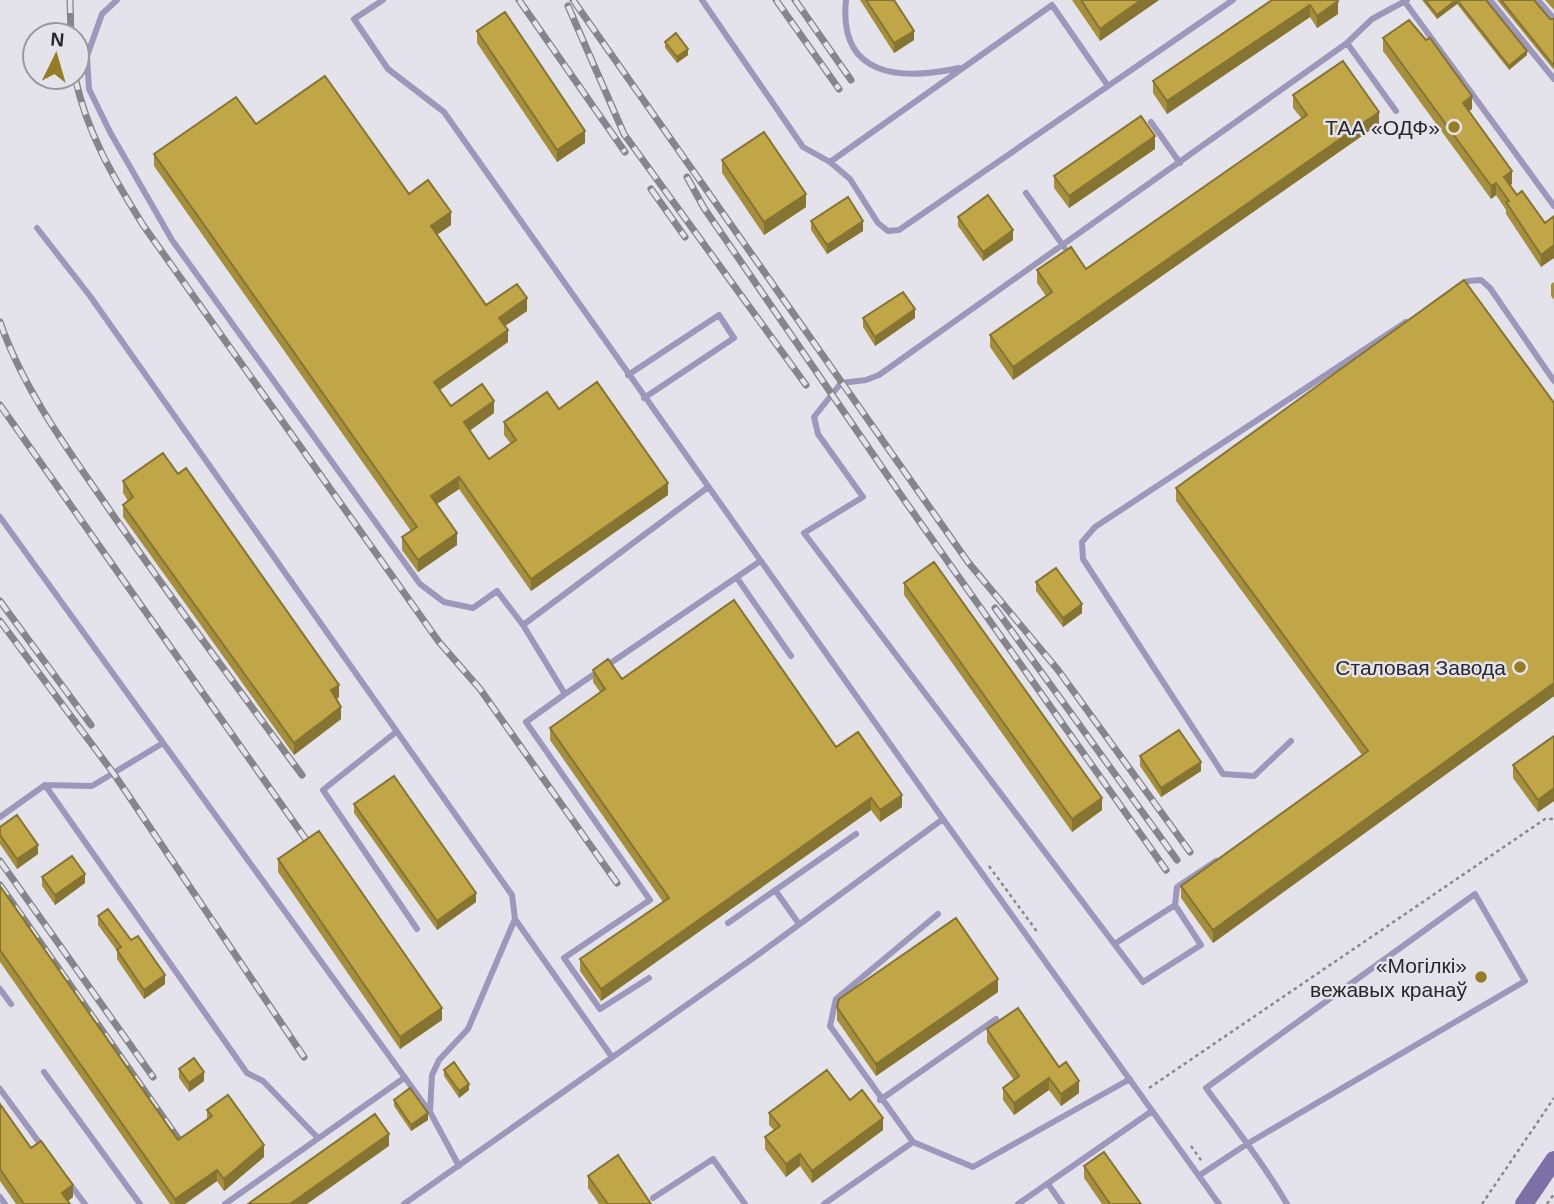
<svg xmlns="http://www.w3.org/2000/svg" width="1554" height="1204" font-family="Helvetica,sans-serif">
	<style>
		.lines { fill: none; stroke-linecap: round; stroke-linejoin: round }
		.path { stroke: #88878d; stroke-width: 2.5; stroke-dasharray: 3.5 3.5; stroke-linecap: butt }
		.service { stroke: #9d97bb; stroke-width: 6 }
		.secondary { stroke: #7b71a6; stroke-width: 18 }
		.rail-casing { stroke: #86858a; stroke-width: 7 }
		.rail { stroke: #e4e3eb; stroke-width: 4.5; stroke-dasharray: 13; stroke-linecap: butt }
		.wall { fill: #a58f3d }
		.shaded-wall { fill: #867432 }
		.building { fill: #c0a647; stroke: #867432; stroke-width: 2 }
		.poi-dot { fill: #947d24; stroke: #e4e3eb; stroke-width: 2.5 }
		.labels { text-anchor: middle; dominant-baseline: central; stroke-width: 5; stroke-linejoin: round; paint-order: stroke }
		.poi-label { font-size: 21px; fill: #28272a; stroke: #e4e3eb; text-anchor: end }
	</style>
	<rect width="100%" height="100%" fill="#e4e3eb"/>
	<g class="lines">
		<!-- path -->
		<path class="path" d="M989,866L1038,933
			M1149,1088L1545,819H1554
			M1191,1146L1203,1163
			M1482,1204L1554,1098
			M1547,1204L1554,1194"/>
		<!-- service -->
		<path class="service" d="M117,0L102,14L87,56L89,89L110,132L172,240L420,584L444,602L473,608L497,591L523,625L707,488
			M383,0L354,19L388,69L444,112L943,819
			M702,0L803,147L830,162L850,179L878,223L888,231L899,230L1233,0
			M846,0C838,77 900,81 959,68
			M1490,0L1554,79
			M1538,0L1554,19
			M1405,2L1554,206
			M1347,43L1396,111
			M1151,122L1180,163
			M830,162L1052,5L1108,86
			M1026,193L1064,247
			M37,228L90,296L512,895L515,919L468,1029L439,1060L432,1075L430,1112L459,1166
			M1459,287L1468,281L1481,280L1490,288L1554,381
			M628,375L719,315L734,338L644,398
			M0,517L429,1111
			M737,578L791,656
			M523,625L565,694L526,722L650,900L564,958L600,1009L649,978
			M565,694L759,562
			M396,732L323,790L417,929
			M1291,741L1254,776L1223,774L1083,559L1082,542L1095,527L1406,322
			M45,785L247,1073L263,1081L318,1138
			M0,817L45,785L92,786L163,743
			M775,890L799,924
			M1175,905L1177,887L1216,861
			M938,914L836,999L830,1026L913,1142L973,1167L1130,1079
			M515,919L612,1057
			M728,923L856,834
			M1116,943L1175,905L1201,945L1143,982L804,533L863,497L818,434L814,417L841,383L866,380L879,375L1347,43L1372,19L1407,0
			M0,989L11,1004
			M44,1072L140,1204
			M0,1089L44,1149
			M880,1100L996,1019
			M1200,1175L1247,1144L1525,981L1475,894L1206,1088C1234,1126 1263,1163 1287,1204
			M69,1183L85,1204
			M1048,1184L1062,1204
			M0,1197L5,1204
			M653,1198L713,1159L745,1204
			M225,1204L404,1078
			M404,1204L759,954L943,819L1219,1204
			M824,1204L913,1142
			M1018,1204L1152,1111"/>
		<!-- secondary -->
		<path class="secondary" d="M1524,1204L1554,1160"/>
		<!-- rail casing -->
		<g class="rail-casing">
			<path id="rail" d="M70,0L71,35
				M519,0L625,152
				M573,0L968,562L1058,670L1190,852
				M776,0L839,89
				M795,0L851,80
				M568,6L624,134L806,385
				M75,77C87,133 113,177 143,225L439,642L480,689L617,883
				M687,177L704,208L905,501L1166,870
				M651,189L685,237
				M0,322C24,392 72,455 113,515C175,603 238,689 302,775
				M0,405L312,848
				M0,601L91,725
				M995,608L1177,860
				M0,621L114,774L304,1057
				M0,861L153,1077
				M0,885L189,1154"/>
		</g>
		<!-- rail -->
		<use href="#rail" class="rail"/>
	</g>
	<!-- wall -->
	<path class="wall" d="M860,0H894L914,40L894,53Z
		M1072,0H1159L1100,41Z
		M1272,0H1337L1338,14L1317,28L1310,17L1167,114L1153,93V81Z
		M1422,0H1486L1527,55L1509,70L1457,4L1437,19Z
		M1497,0H1534L1550,19H1554V70Z
		M1545,0H1554V10Z
		M477,31L585,143L557,162L477,43Z
		M1383,38L1472,109L1469,111L1512,184L1510,185L1517,195L1545,223L1541,267L1506,214V210L1496,195L1491,199L1383,51Z
		M665,42L688,55L677,63L665,48Z
		M1293,95L1379,124L1013,380L990,347V335L1046,296L1037,283V270L1086,269L1302,119L1293,108Z
		M256,124L409,194L451,225L436,235L486,305L527,311L505,326L508,342L440,390L451,406L494,413L469,431L489,459L511,444L504,435V422L559,409L668,495L531,591L459,489L437,504L457,545L418,572L402,550V537L411,531L154,166V154Z
		M1155,149L1069,208L1054,188V176Z
		M722,160L806,207L764,235L722,173Z
		M958,217L1013,240L983,261L958,226Z
		M811,221L863,231L827,254L811,230Z
		M1554,282V300L1551,296V284Z
		M863,318H915L875,346L863,327Z
		M1554,403V696L1213,943L1181,898V886L1362,755L1176,501V488Z
		M123,481L339,697L337,699L341,719L294,755L123,517V505L128,501L123,493Z
		M1036,582L1082,613L1063,627L1036,591Z
		M904,583L1102,810L1072,832L904,595Z
		M593,670L836,747L902,807L880,822L871,810L601,1001L580,971V959L663,902L550,740V728L600,692L593,682Z
		M1554,736V801L1538,812L1513,778V765Z
		M1140,756L1201,771L1161,797L1140,766Z
		M354,804L476,902L437,930L354,813Z
		M0,827L38,854L17,869L0,844Z
		M278,859L442,1020L400,1049L278,872Z
		M42,877L85,883L55,905L42,886Z
		M0,886L178,1140L207,1119V1110L264,1157L224,1191L217,1181L185,1204H170L0,962Z
		M98,916L131,940L165,984L144,999L117,959V951L98,925Z
		M998,992L876,1076L837,1020V1007Z
		M987,1029L1059,1067L1079,1093L1061,1106L1049,1090L1014,1115L1003,1100V1088L1014,1080L987,1042Z
		M179,1069L204,1081L189,1092L179,1078Z
		M444,1070L469,1090L459,1098L444,1076Z
		M394,1100L428,1120L411,1131L394,1106Z
		M850,1100L883,1130L812,1183L800,1166L786,1177L765,1149V1137L774,1130L769,1125V1113Z
		M0,1104L31,1148L73,1197L68,1201L70,1204H16L0,1181Z
		M1084,1166L1141,1204H1102L1084,1178Z
		M588,1176L651,1204H599L588,1188Z"/>
	<!-- shaded-wall -->
	<path class="shaded-wall" d="M1141,0H1159L1100,41V29Z
		M1456,0H1457V4L1437,19V15Z
		M1338,1V14L1317,28V16Z
		M1310,5V17L1167,114V101Z
		M914,31V40L894,53V43Z
		M688,49V55L677,63V57Z
		M1527,51V55L1509,70V66Z
		M1472,96V109L1463,115V103Z
		M1379,112V124L1013,380V367Z
		M585,131V143L557,162V150Z
		M1155,136V149L1069,208V196Z
		M1512,171V184L1504,189V177Z
		M1496,183V195L1491,199V186Z
		M806,194V207L764,235V222Z
		M451,212V225L431,239V226Z
		M863,221V231L827,254V245Z
		M1013,230V240L983,261V252Z
		M1554,245V258L1541,267V255Z
		M527,298V311L499,330V318Z
		M915,309V318L875,346V337Z
		M508,330V342L434,394V382Z
		M494,401V413L464,435V422Z
		M459,477V489L431,508V496Z
		M668,483V495L531,591V579Z
		M457,533V545L418,572V560Z
		M1082,604V613L1063,627V618Z
		M1554,683V696L1213,943V930Z
		M339,685V697L331,702V690Z
		M341,707V719L294,755V743Z
		M1201,762V771L1161,797V788Z
		M1554,788V801L1538,812V800Z
		M902,795V807L880,822V810Z
		M871,798V810L601,1001V989Z
		M1102,798V810L1072,832V819Z
		M38,845V854L17,869V859Z
		M85,874V883L55,905V895Z
		M476,893V902L437,930V921Z
		M165,975V984L144,999V990Z
		M998,979V992L876,1076V1064Z
		M442,1008V1020L400,1049V1037Z
		M204,1072V1081L189,1092V1083Z
		M1049,1078V1090L1014,1115V1103Z
		M1079,1081V1093L1061,1106V1094Z
		M469,1084V1090L459,1098V1091Z
		M428,1113V1120L411,1131V1125Z
		M883,1118V1130L812,1183V1171Z
		M389,1134V1146L307,1204H290Z
		M264,1145V1157L224,1191V1179Z
		M800,1154V1166L786,1177V1164Z
		M217,1170V1181L185,1204H175V1199Z
		M73,1185V1197L64,1204L62,1193Z"/>
	<!-- building -->
	<path class="building" d="M866,0H894L914,31L894,43Z
		M1081,0H1141L1100,29Z
		M1272,0H1337L1338,1L1317,16L1310,5L1167,101L1153,81Z
		M1425,0H1456L1437,15Z
		M1457,0H1486L1527,51L1509,66Z
		M1501,0H1534L1550,19H1554V66Z
		M505,12L585,131L557,150L477,31Z
		M1409,20L1426,40L1430,38L1472,96L1463,103L1512,171L1504,177L1517,195L1522,191L1545,223L1554,216V245L1541,255L1506,202L1509,201L1496,183L1491,186L1383,38Z
		M676,33L688,49L677,57L665,42Z
		M1343,61L1379,112L1013,367L990,335L1052,292L1037,270L1071,247L1086,269L1307,115L1293,95Z
		M325,76L409,194L428,180L451,212L431,226L486,305L517,284L527,298L499,318L508,330L434,382L451,406L482,384L494,401L464,422L489,459L516,440L504,422L547,392L559,409L597,382L668,483L531,579L459,477L431,496L457,533L418,560L402,537L417,527L154,154L236,97L256,124Z
		M1141,116L1155,136L1069,196L1054,176Z
		M764,132L806,194L764,222L722,160Z
		M988,195L1013,230L983,252L958,217Z
		M848,197L863,221L827,245L811,221Z
		M1464,280L1554,403V683L1213,930L1181,886L1368,751L1176,488Z
		M903,292L915,309L875,337L863,318Z
		M163,453L178,474L186,468L339,685L331,690L341,707L294,743L123,505L133,497L123,481Z
		M934,562L1102,798L1072,819L904,583Z
		M1056,568L1082,604L1063,618L1036,582Z
		M734,600L836,747L858,732L902,795L880,810L871,798L601,989L580,959L669,898L550,728L605,689L593,670L608,659L622,679Z
		M1179,730L1201,762L1161,788L1140,756Z
		M1554,736V788L1538,800L1513,765Z
		M394,776L476,893L437,921L354,804Z
		M17,815L38,845L17,859L0,835V827Z
		M319,831L442,1008L400,1037L278,859Z
		M72,856L85,874L55,895L42,877Z
		M0,886L178,1140L212,1116L207,1110L228,1095L264,1145L224,1179L217,1170L175,1199L0,950Z
		M108,909L131,940L138,936L165,975L144,990L117,950L121,947L98,916Z
		M956,918L998,979L876,1064L837,1007L839,999Z
		M1018,1008L1059,1067L1066,1062L1079,1081L1061,1094L1049,1078L1014,1103L1003,1088L1019,1076L987,1029Z
		M194,1058L204,1072L189,1083L179,1069Z
		M454,1062L469,1084L459,1091L444,1070Z
		M827,1070L850,1100L862,1090L883,1118L812,1171L800,1154L786,1164L765,1137L780,1126L769,1113Z
		M410,1088L428,1113L411,1125L394,1100Z
		M0,1104L31,1148L41,1141L73,1185L62,1193L70,1204H24L0,1169Z
		M375,1114L389,1134L290,1204H248Z
		M1104,1152L1141,1204H1110L1084,1166Z
		M618,1155L651,1204H608L588,1176Z"/>
	<!-- markers -->
	<g class="poi-dot">
		<circle cx="1454" cy="127" r="7"/>
		<circle cx="1520" cy="667" r="7"/>
		<circle cx="1481" cy="977" r="7"/>
	</g>
	<g class="labels">
		<!-- poi labels -->
		<g class="poi-label">
			<text x="1440" y="127">ТАА «ОДФ»</text>
			<text x="1506" y="667">Сталовая Завода</text>
			<text x="1467" y="965">«Могілкі»<tspan x="1467" dy="24">вежавых кранаў</tspan></text>
		</g>
	</g>
	<!-- north arrow -->
	<g transform="translate(56 56) rotate(5)"><circle r="33" fill="#e4e3eb" stroke="#99989e" stroke-width="2"/>
	<path d="M0-5L12 26L0 18L-12 26Z" fill="#947d24"/>
	<text y="-10" font-size="19" font-weight="bold" text-anchor="middle" fill="#28272a">N</text>
	</g>
</svg>
